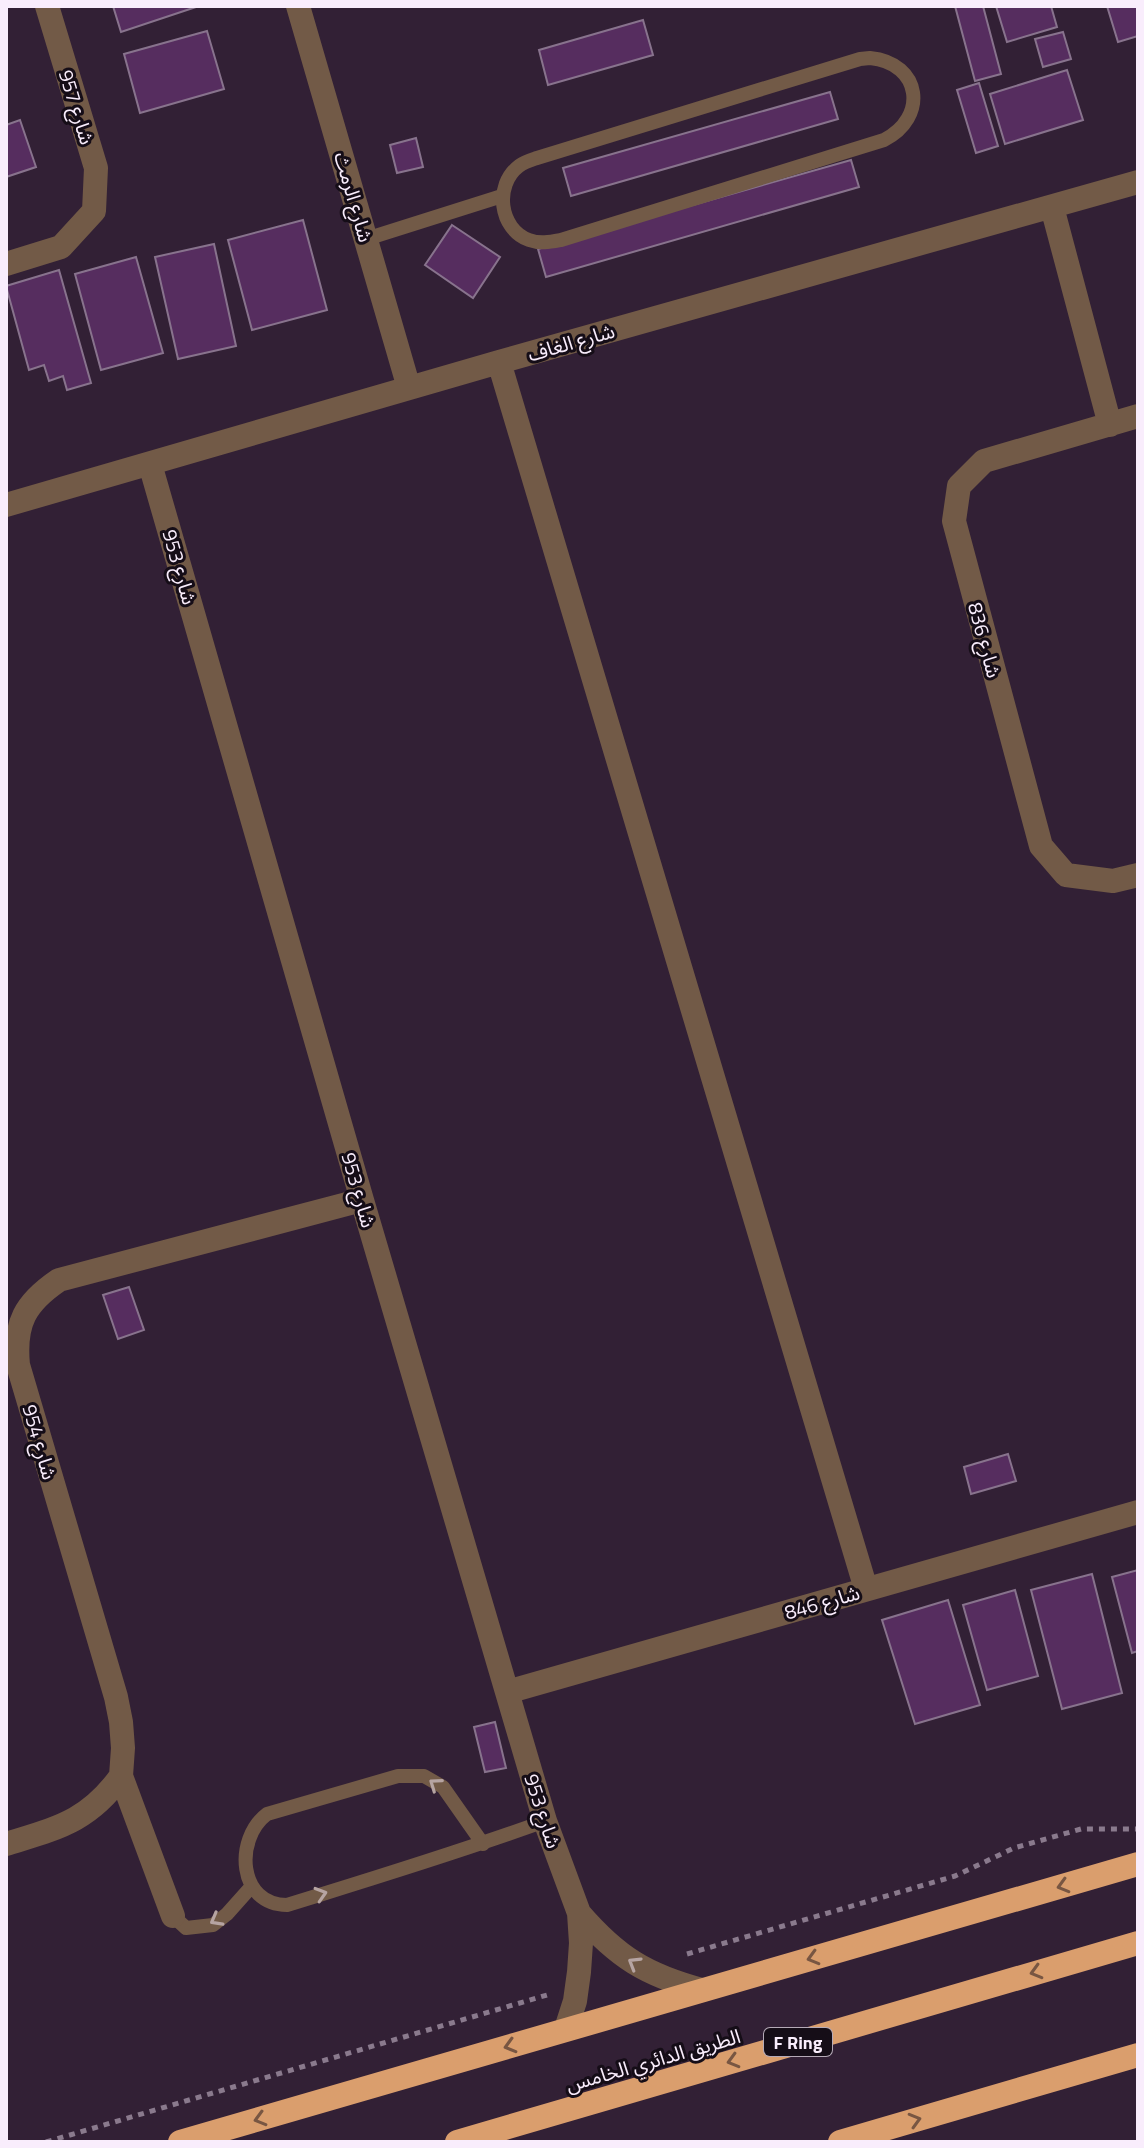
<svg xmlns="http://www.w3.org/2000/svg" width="1144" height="2148" font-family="'Titillium Web','Noto Sans Arabic',sans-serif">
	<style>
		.building { fill: #562d5f; stroke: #88738d; stroke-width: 2 }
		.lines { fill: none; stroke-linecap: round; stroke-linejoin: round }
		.path { stroke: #8a7a8d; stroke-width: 5; stroke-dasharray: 6 6; stroke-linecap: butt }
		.lane { stroke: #725a47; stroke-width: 14 }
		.street { stroke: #725a47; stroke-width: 24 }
		.highway { stroke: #da9e6d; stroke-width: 24 }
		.oneway { stroke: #b6a4a2 }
		.oneway2 { stroke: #785642 }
		.labels { text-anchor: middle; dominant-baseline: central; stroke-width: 6; stroke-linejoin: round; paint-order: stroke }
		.shield { fill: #150d17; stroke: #b5aab7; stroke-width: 2 }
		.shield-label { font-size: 18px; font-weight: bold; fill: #f9edfc }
		.street-label { font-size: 20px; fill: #f9edfc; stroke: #150d17 }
	</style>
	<rect width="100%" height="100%" fill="#322035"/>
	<!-- building -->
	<path class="building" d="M113,6H199L121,32Z
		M955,6H983L1001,74L975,81Z
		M996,6H1051L1057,27L1007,42Z
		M1107,6H1138V36L1118,42Z
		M643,20L653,55L548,85L539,50Z
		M207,31L224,89L140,113L124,54Z
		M1063,32L1071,59L1043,67L1035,39Z
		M1067,70L1083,120L1005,144L990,94Z
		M979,83L998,146L976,153L957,90Z
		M830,92L838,119L571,196L563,168Z
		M20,120L36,167L6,177V125Z
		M416,138L423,167L397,173L390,145Z
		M851,160L859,187L546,277L538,249Z
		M303,220L327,310L252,330L228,240Z
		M452,225L500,257L473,298L425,265Z
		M214,244L236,346L178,359L155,257Z
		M136,257L163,353L101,370L75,274Z
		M59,270L91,383L67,390L63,376L49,381L44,365L29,370L6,286Z
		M129,1287L144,1330L118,1339L103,1295Z
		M1008,1454L1016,1481L971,1494L964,1467Z
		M1138,1570V1651L1132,1653L1112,1577Z
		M1092,1574L1122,1693L1062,1709L1031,1590Z
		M1015,1590L1038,1676L987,1690L963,1605Z
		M948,1600L980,1705L915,1724L882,1620Z
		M495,1722L506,1768L485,1772L474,1727Z"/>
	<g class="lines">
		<!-- path -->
		<path class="path" d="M687,1954L955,1876L1014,1848L1081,1829H1138
			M46,2142L547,1995"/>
		<!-- lane -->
		<path class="lane" d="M870,58C922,63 928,118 884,140L561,240C550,242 540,244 529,240C499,229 494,185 519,166C524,162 531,160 537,158L860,59Z
			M366,239L502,196
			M483,1844L443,1787L424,1776H398L267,1814C234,1839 238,1905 287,1905C374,1878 460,1852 545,1821
			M173,1916L186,1928L213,1925L227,1914L252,1886"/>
		<!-- street -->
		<path class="street" d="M298,6L409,388
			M1052,207L1110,425
			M6,264L61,247L94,211L96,168L47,6
			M499,362L866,1589
			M1138,416L984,461L959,486L954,521L1041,846L1066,875L1113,881L1138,875
			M150,464L362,1200L507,1692L545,1821L579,1913L581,1943L579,1972L575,2001L566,2029
			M6,505L499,362L1138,182
			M507,1692L1138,1512
			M6,1844C57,1828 88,1822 121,1776
			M579,1913C617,1957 646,1975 702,1990
			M173,1916L121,1776L123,1748L121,1722L116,1697L18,1365C14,1323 25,1303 59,1280L362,1200"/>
		<!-- highway -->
		<path class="highway" d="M180,2142L1138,1864
			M457,2142L1138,1943
			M840,2142L1138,2055"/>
	</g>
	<!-- one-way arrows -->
	<defs><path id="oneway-chevron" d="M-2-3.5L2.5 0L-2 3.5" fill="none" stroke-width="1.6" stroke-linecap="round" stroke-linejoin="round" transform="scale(2)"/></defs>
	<g class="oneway">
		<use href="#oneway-chevron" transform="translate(435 1784) rotate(-145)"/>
		<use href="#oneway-chevron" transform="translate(321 1894) rotate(-17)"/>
		<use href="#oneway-chevron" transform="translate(216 1920) rotate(151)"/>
		<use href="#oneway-chevron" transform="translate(634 1963) rotate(-149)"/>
	</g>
	<g class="oneway2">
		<use href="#oneway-chevron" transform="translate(1063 1886) rotate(164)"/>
		<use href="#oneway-chevron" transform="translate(813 1958) rotate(164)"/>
		<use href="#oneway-chevron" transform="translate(1036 1972) rotate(164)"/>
		<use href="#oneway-chevron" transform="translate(510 2046) rotate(164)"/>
		<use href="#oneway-chevron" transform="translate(733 2061) rotate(164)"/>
		<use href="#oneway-chevron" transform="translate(260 2119) rotate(164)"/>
		<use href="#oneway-chevron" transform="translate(915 2120) rotate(-16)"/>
	</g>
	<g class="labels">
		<!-- shield labels -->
		<rect class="shield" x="764" y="2028" width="68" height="28" rx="6"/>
		<g class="shield-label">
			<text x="798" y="2042">F Ring</text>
		</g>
		<!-- street labels -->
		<g class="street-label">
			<text transform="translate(77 107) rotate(73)">شارع 957</text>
			<text transform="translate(354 197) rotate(74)">شارع الرمث</text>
			<text transform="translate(571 342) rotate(-16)">شارع الغاف</text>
			<text transform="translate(180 567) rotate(74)">شارع 953</text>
			<text transform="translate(985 640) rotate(75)">شارع 836</text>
			<text transform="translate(359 1190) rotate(74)">شارع 953</text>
			<text transform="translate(40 1442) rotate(74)">شارع 954</text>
			<text transform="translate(822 1602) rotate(-16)">شارع 846</text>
			<text transform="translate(543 1811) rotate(72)">شارع 953</text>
			<text transform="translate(653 2060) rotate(-16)">الطريق الدائري الخامس</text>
		</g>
	</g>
	<!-- border -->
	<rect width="1144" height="2148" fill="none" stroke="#f9edfc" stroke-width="16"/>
</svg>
